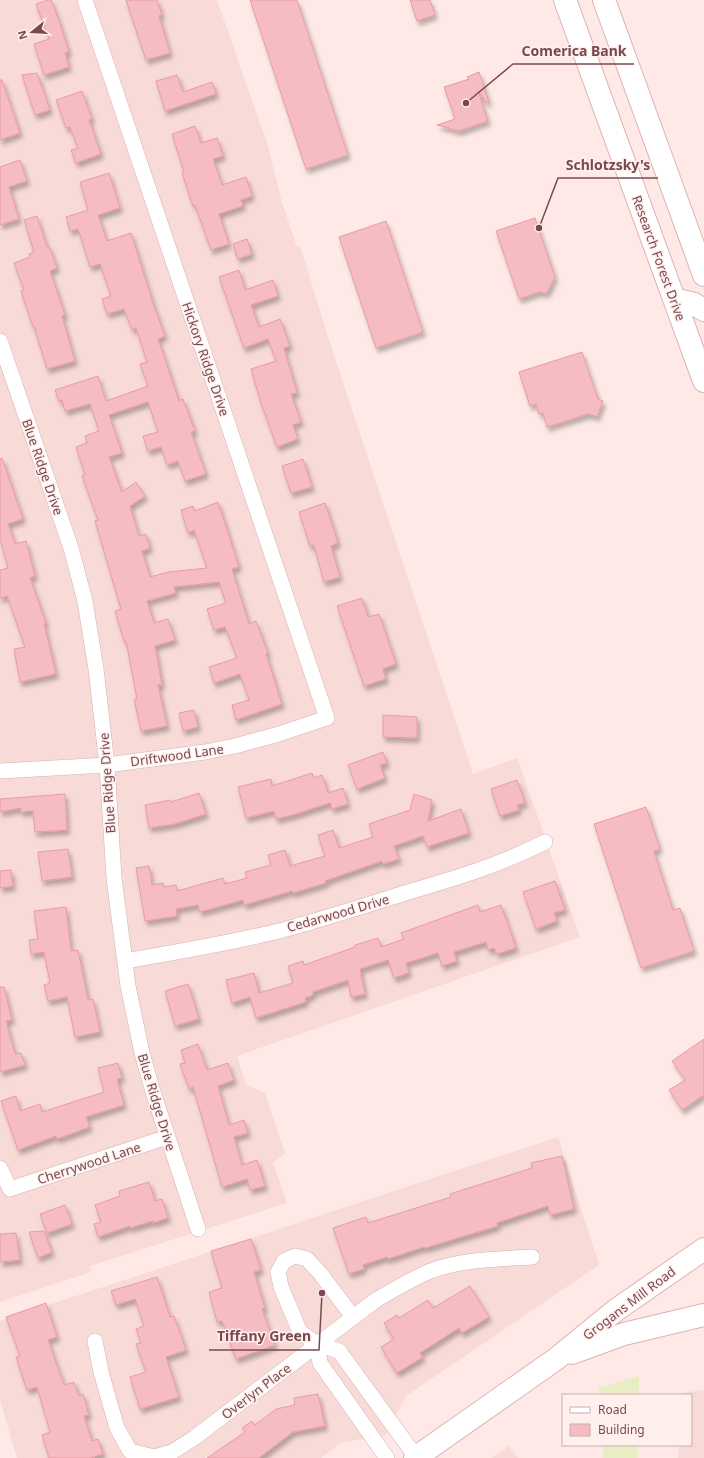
<svg xmlns="http://www.w3.org/2000/svg" width="704" height="1458" font-family="'Noto Sans',sans-serif">
	<style>
		.residential { fill: #f8dad7 }
		.green { fill: #e8edc3 }
		.building { fill: #f5bcc1; stroke: #e99ba3; filter: url(#shadow) }
		.lines { fill: none; stroke-linecap: round; stroke-linejoin: round }
		.street-casing { stroke: #d5b1b2; stroke-width: 16 }
		.secondary-casing { stroke: #ddb2b3; stroke-width: 24 }
		.street { stroke: #fff; stroke-width: 15 }
		.secondary { stroke: #fff; stroke-width: 22 }
		.labels { text-anchor: middle; dominant-baseline: central; stroke-width: 3; stroke-linejoin: round; paint-order: stroke }
		.street-label { font-size: 13px; fill: #79494f; stroke: #fff0ee }
		.leader { fill: none; stroke: #79494f; stroke-width: 1.5 }
		.callout-dot { fill: #79494f; stroke: #fff0ee; stroke-width: 1.5 }
		.callout-label { font-size: 14px; text-anchor: middle; font-weight: bold; fill: #79494f; stroke: #fff0ee; stroke-width: 3; stroke-linejoin: round; paint-order: stroke }
	</style>
	<defs>
		<filter id="shadow"><feDropShadow dx="2.5" dy="4.5" stdDeviation="2" flood-color="#0004"/></filter>
	</defs>
	<rect width="100%" height="100%" fill="#fee9e6"/>
	<!-- residential -->
	<path class="residential" d="M0,0H217L268,146L281,199L297,247L300,246L329,340L473,774L517,758L580,937L237,1056L246,1085L265,1093L285,1153L273,1163L287,1203L90,1266L91,1272L0,1302Z
		M558,1137L599,1265L406,1396L386,1435L340,1443L321,1458H17L0,1400V1321Z
		M704,1390V1458H678L679,1445H691V1395H681V1393Z
		M509,1446L518,1458H492Z"/>
	<!-- green -->
	<path class="green" d="M639,1376V1395H601L598,1388Z
		M604,1445H637L638,1458H603Z"/>
	<!-- building -->
	<path class="building" d="M48,0H51L59,21L69,52L65,53L69,67L44,75L34,44L49,39L36,4Z
		M126,0H157L162,15L159,16L170,53L146,60Z
		M250,0H297L348,155L306,169Z
		M410,0H430L435,15L417,21Z
		M479,72L489,102L487,103L478,91L488,121L459,131L437,125L455,119L444,87L469,79L467,77Z
		M37,73L50,110L35,115L22,75Z
		M177,75L183,92L212,82L216,94L165,111L156,81Z
		M0,80H2L20,133L0,140Z
		M82,91L92,119L89,120L101,154L76,163L71,150L78,148L70,127L66,128L56,100Z
		M195,126L201,143L217,138L223,156L213,159L222,185L246,177L252,196L241,200L243,206L219,214L229,244L211,250L195,205L193,206L182,173L184,172L172,134Z
		M20,160L27,181L9,187L19,219L0,225V167Z
		M109,173L120,208L98,215L107,241L131,233L153,303L165,336L158,339L179,401L183,399L195,431L191,432L206,474L185,481L178,461L167,465L161,447L148,451L143,436L158,432L148,402L109,415L122,453L109,457L122,492L136,482L145,496L130,506L139,536L146,534L150,548L142,551L150,577L168,572L207,568L194,530L188,533L181,510L193,506L195,511L218,502L239,567L232,569L249,624L256,621L268,653L266,654L282,704L236,720L232,705L249,700L240,674L214,683L209,667L237,658L225,627L214,630L207,609L226,603L219,582L174,587L176,593L147,601L154,623L168,619L175,640L155,646L162,685H158L167,726L141,731L134,699H137L126,641H124L115,611L121,609L95,521L98,520L82,476L85,475L76,447L87,443L85,436L99,431L90,404L65,411L62,400L59,401L55,390L98,376L106,401L148,386L140,364L147,362L136,328L132,330L124,309L107,314L102,299L111,296L100,264L90,267L78,229L70,231L66,217L88,210L80,182Z
		M37,216L47,247L49,246L57,268L50,271L65,315L62,316L75,361L47,369L34,326L33,327L21,291L24,290L14,263L30,257L29,254L34,252L24,220Z
		M535,218L555,277L547,293L539,292L519,299L496,231Z
		M386,221L423,332L376,348L339,237Z
		M247,239L252,254L238,259L233,244Z
		M239,270L245,290L273,280L278,296L251,305L259,327L280,319L290,346L284,348L297,393L291,394L301,422L293,425L298,439L277,447L261,403L251,369L276,361L268,339L244,348L219,277Z
		M582,352L598,399L603,401L597,417L588,414L547,427L543,413L539,414L536,404L530,406L519,372Z
		M2,458L23,519L8,524L15,544L26,541L35,576L30,578L46,623L44,624L56,674L20,682L14,649L25,647L7,596L0,598V570L8,568L0,539V459Z
		M303,459L312,487L291,493L282,466Z
		M325,503L338,543L331,546L340,577L324,582L314,545L310,546L299,512Z
		M362,598L368,617L379,614L396,664L383,669L386,679L364,686L337,606Z
		M194,710L198,727L183,731L179,713Z
		M383,715L417,717V738L383,737Z
		M383,752L387,763L380,765L385,778L357,789L348,765Z
		M312,773L314,778L322,775L328,793L343,788L348,804L332,809L330,803L293,815L276,819L274,811L246,818L238,787L271,779L272,786Z
		M517,780L525,803L517,805L519,810L500,816L491,789Z
		M199,793L206,814L175,824L149,828L145,805L171,800V802Z
		M65,794L67,830L35,832L33,811L21,812V808L0,812V799Z
		M414,794L432,800L428,821L461,809L469,833L427,847L423,836L394,846L399,859L383,864L382,861L325,881L326,883L293,893L292,891L244,905L243,900L200,912L198,905L176,909L177,916L145,921L136,868L149,866L152,885L163,883L164,887L176,885L177,891L223,878L225,884L247,878L245,872L271,865L268,855L285,850L290,866L325,856L318,835L333,830L339,848L373,837L369,824L410,810Z
		M646,807L660,849L654,851L673,910L680,908L694,951L641,968L594,824Z
		M68,849L72,877L42,881L38,852Z
		M11,870L13,886L0,888V871Z
		M555,881L565,910L554,913L557,921L536,929L523,892Z
		M478,905L480,912L501,905L516,948L497,954L494,948L488,950L486,942L454,952L457,961L442,966L438,953L406,963L409,973L394,978L388,960L360,969L365,994L351,997L348,980L313,992V995L305,998L306,1002L256,1018L250,997L232,1003L226,980L254,973L259,993L293,983L288,966L303,961L304,965L355,947V945L378,938L381,947L404,939L401,933Z
		M66,907L71,951L78,950L88,1000L93,999L100,1032L75,1037L67,997L48,1001L44,985L50,983L44,952L31,954L29,940L38,939L34,911Z
		M188,984L199,1019L175,1026L165,991Z
		M0,987H4L12,1020L6,1021L15,1054L21,1053L25,1065L0,1072Z
		M704,1039V1095L682,1110L669,1090L685,1080L672,1061Z
		M198,1044L207,1070L228,1063L234,1080L218,1086L229,1125L244,1120L248,1133L234,1137L242,1165L257,1160L265,1186L250,1190L247,1179L222,1187L193,1087L189,1089L180,1064L185,1063L181,1050Z
		M118,1063L122,1078L117,1079L124,1105L86,1117L90,1127L57,1139L56,1136L18,1150L1,1101L16,1096L20,1111L40,1104L42,1112L104,1092L98,1068Z
		M562,1156L574,1209L550,1215L548,1206L497,1223L498,1226L425,1248L424,1247L388,1259L387,1257L363,1265L364,1269L349,1274L333,1228L366,1217L368,1223L451,1197L450,1194L532,1168L531,1163Z
		M149,1182L155,1201L162,1199L168,1218L153,1223V1221L130,1228V1226L98,1237L94,1224L101,1222L95,1205L120,1196L119,1191Z
		M65,1205L72,1224L47,1233L40,1214Z
		M44,1231L52,1252L38,1258L29,1232Z
		M16,1233L20,1260L0,1262V1234Z
		M251,1239L261,1270L254,1272L265,1308L262,1309L275,1345L236,1359L222,1321L217,1322L209,1292L222,1288L211,1251Z
		M157,1277L170,1317L174,1316L186,1350L166,1357L179,1397L140,1409L130,1377L146,1372L136,1344L141,1343L136,1329L144,1326L135,1299L116,1305L111,1291Z
		M470,1286L489,1317L462,1333L459,1328L420,1353L423,1357L397,1373L381,1347L394,1339L384,1323L397,1315L399,1318L428,1300L433,1308Z
		M46,1303L57,1337L48,1340L64,1385L74,1382L79,1396L83,1394L89,1415L84,1416L92,1441L98,1439L103,1454L91,1458H49L42,1435L50,1432L37,1387L27,1390L16,1357L20,1356L6,1317Z
		M318,1394L325,1426L293,1432L259,1458H207L245,1432L242,1428L252,1421L255,1425L276,1409L295,1405L294,1398Z"/>
	<g class="lines">
		<!-- street casing -->
		<g class="street-casing">
			<path id="street" d="M0,341L71,548L85,601L96,669L107,765L114,878L128,986L142,1053L153,1092L198,1229
				M0,771L107,765L205,752L235,746L279,734L327,718L85,0
				M125,961C178,952 231,943 283,930C324,919 364,906 405,893C453,879 500,865 545,842
				M0,1168L10,1189L167,1137
				M353,1317L320,1273L307,1259L295,1256L284,1261L278,1272L281,1287L300,1332L317,1344L339,1351L416,1457
				M95,1341L101,1372L117,1428L130,1451L154,1457
				M317,1344L320,1363L387,1458
				M154,1457L172,1452L194,1438L376,1300C393,1290 410,1280 428,1272C461,1259 498,1259 532,1257"/>
		</g>
		<!-- secondary casing -->
		<g class="secondary-casing">
			<path id="secondary" d="M565,0L704,381
				M604,0L704,275
				M674,299L694,304L704,310
				M572,1353L624,1334L704,1315
				M415,1458L556,1359L616,1310L704,1249"/>
		</g>
		<!-- street -->
		<use href="#street" class="street"/>
		<!-- secondary -->
		<use href="#secondary" class="secondary"/>
	</g>
	<g class="labels">
		<!-- street labels -->
		<g class="street-label">
			<text transform="translate(659 258) rotate(70)">Research Forest Drive</text>
			<text transform="translate(206 359) rotate(71)">Hickory Ridge Drive</text>
			<text transform="translate(43 467) rotate(71)">Blue Ridge Drive</text>
			<text transform="translate(177 755) rotate(-8)">Driftwood Lane</text>
			<text transform="translate(107 783) rotate(-94)">Blue Ridge Drive</text>
			<text transform="translate(338 913) rotate(-16)">Cedarwood Drive</text>
			<text transform="translate(157 1102) rotate(73)">Blue Ridge Drive</text>
			<text transform="translate(89 1163) rotate(-18)">Cherrywood Lane</text>
			<text transform="translate(629 1303) rotate(-37)">Grogans Mill Road</text>
			<text transform="translate(256 1391) rotate(-37)">Overlyn Place</text>
		</g>
	</g>
	<!-- callouts -->
	<path class="leader" d="M466 103L513 64H634M539 228L558 178H658M322 1293L319 1350H209"/>
	<g class="callout-dot">
		<circle cx="466" cy="103" r="4"/>
		<circle cx="539" cy="228" r="4"/>
		<circle cx="322" cy="1293" r="4"/>
	</g>
	<g class="callout-label">
		<text x="574" y="56">Comerica Bank</text>
		<text x="608" y="170">Schlotzsky's</text>
		<text x="264" y="1341">Tiffany Green</text>
	</g>
	<!-- legend -->
	<rect x="562" y="1394" width="130" height="52" fill="#fff0ee" stroke="#c9adae"/>
	<rect x="570" y="1407" width="20" height="6" fill="#ffffff" stroke="#c9adae"/>
	<text x="598" y="1414" font-size="12" fill="#79494f">Road</text>
	<rect x="570" y="1424" width="20" height="12" fill="#f5bcc1" stroke="#c9adae"/>
	<text x="598" y="1434" font-size="12" fill="#79494f">Building</text>
	<!-- north arrow -->
	<g transform="translate(32 32) rotate(252)" stroke="#fff0ee" stroke-width="3" paint-order="stroke">
	<path d="M0-3L7 15L0 10L-7 15Z" fill="#79494f"/>
	<text y="-6" font-size="11" font-weight="bold" text-anchor="middle" fill="#79494f">N</text>
	</g>
</svg>
